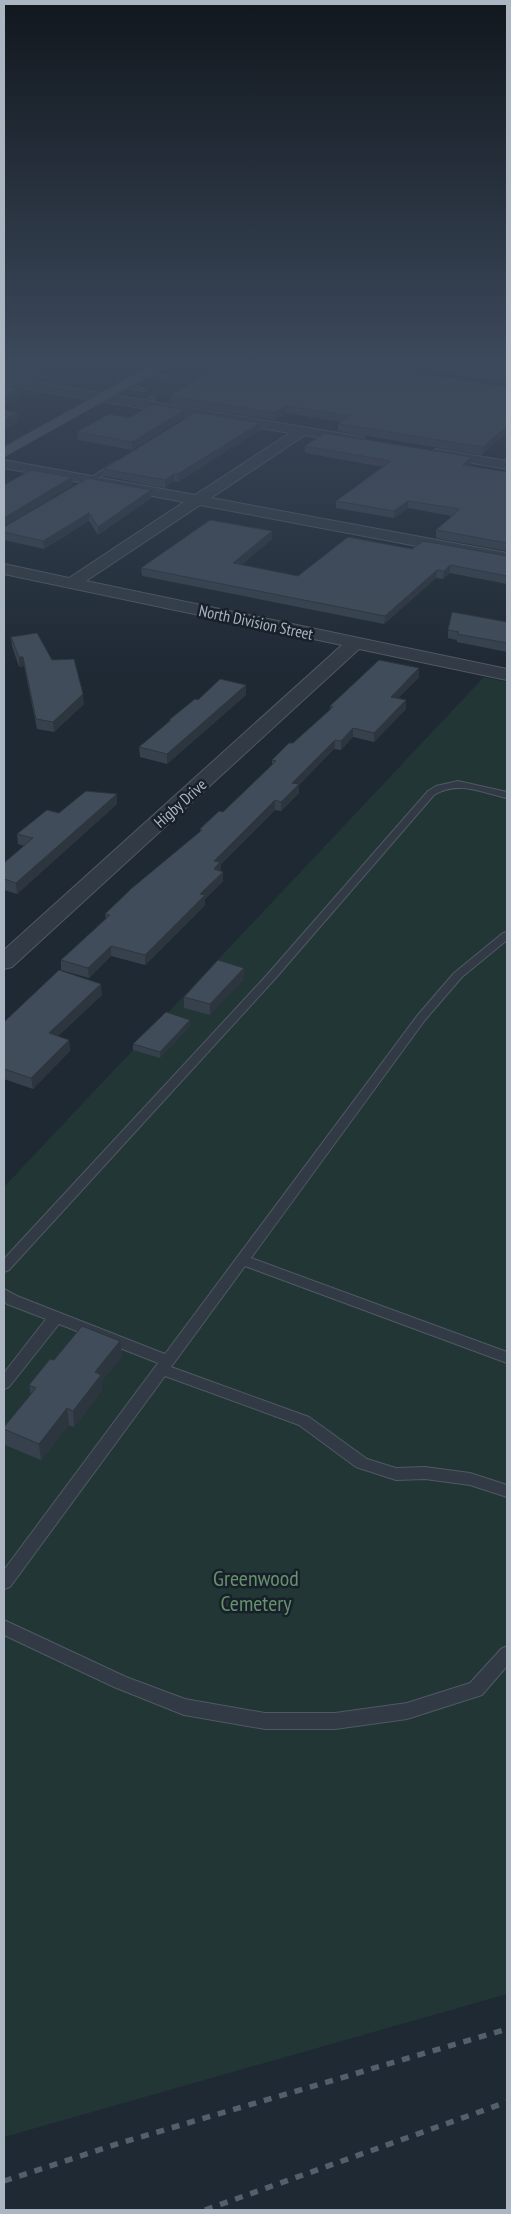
<svg xmlns="http://www.w3.org/2000/svg" width="511" height="2214" font-family="'PT Sans Narrow',sans-serif">
	<style>
		.green { fill: #223636 }
		.lines { fill: none; stroke-linecap: round; stroke-linejoin: round }
		.lane-casing { stroke: #505963; stroke-width: 2 }
		.street-casing { stroke: #505963; stroke-width: 2 }
		.primary-casing { stroke: #3c444e; stroke-width: 1 }
		.lane { fill: #323b45; fill-rule: evenodd }
		.street { fill: #323b45; fill-rule: evenodd }
		.primary { fill: #505a65; fill-rule: evenodd }
		.rail { stroke: #545f6c; stroke-width: 5.5; stroke-dasharray: 8 8; stroke-linecap: butt }
		.wall { fill: #37414d }
		.shaded-wall { fill: #2d353e }
		.building { fill: #404c59; stroke: #2d353e }
		.labels { text-anchor: middle; dominant-baseline: central; stroke-width: 5; stroke-linejoin: round; paint-order: stroke }
		.far-street-label { font-size: 16px; fill: #acb6c2; stroke: #182029 }
		.near-park-label { font-size: 22px; fill: #65916d; stroke: #182029 }
	</style>
	<rect width="100%" height="100%" fill="#1f2934"/>
	<!-- green -->
	<path class="green" d="M484,677L507,682V1994L4,2137V1187Z"/>
	<g class="lines">
		<!-- lane casing -->
		<g class="lane-casing">
			<path id="lane" d="M146,372L168,377L165,379L144,375Z
				M124,384L146,389L143,391L122,387Z
				M153,396L155,399L143,405L138,404Z
				M117,461L122,462L84,488L77,486Z
				M458,781L507,792V798C483,793 458,780 434,795L274,980L9,1270L4,1272V1259L266,976L428,791L436,786Z
				M507,932V940L462,977L425,1020L251,1258L507,1352V1363L245,1266L171,1367L309,1417L367,1459L396,1468L425,1467L470,1473L507,1485V1497L470,1485L425,1479L396,1480L356,1467L299,1425L165,1376L10,1587L4,1589V1570L158,1363L59,1324L9,1387L4,1389V1373L46,1319L7,1304L4,1301V1289L17,1296L165,1354L417,1016L454,973L503,933Z
				M4,1620L126,1677L185,1699L265,1713H335L407,1703L470,1683L501,1649L507,1646V1666L482,1695L407,1719L335,1729H265L184,1715L114,1687L4,1635Z"/>
		</g>
		<!-- street casing -->
		<g class="street-casing">
			<path id="street" d="M4,377L363,437L365,440L363,443L358,444L305,435L211,498L507,553V563L200,505L86,581L507,669V680L359,649L12,967L4,969V950L342,645L4,574V564L69,578L184,502L4,468V460L195,495L290,433L4,385Z
				M436,449L507,461V469L431,456L429,453Z"/>
		</g>
		<!-- primary casing -->
		<g class="primary-casing">
			<path id="primary" d="M155,363H172L4,457V447Z"/>
		</g>
		<!-- lane -->
		<use href="#lane" class="lane"/>
		<!-- street -->
		<use href="#street" class="street"/>
		<!-- primary -->
		<use href="#primary" class="primary"/>
		<!-- rail -->
		<path class="rail" d="M4,2181L120,2143L507,2029
			M205,2210L507,2102"/>
	</g>
	<!-- wall -->
	<path class="wall" d="M4,363H72L38,381L4,376Z
		M385,363H507V382Z
		M507,387V432L482,455L338,431V424L341,422L286,413L275,420L169,403V396Z
		M185,410V417L132,450L78,440L77,432L129,418Z
		M260,430L178,482L174,481L165,488L104,476V469Z
		M305,446L472,457L471,465L470,466L507,472V551L436,538V530L452,516L408,508L394,518L336,508V501L383,467L305,453Z
		M151,490V498L98,535L89,521L44,549L4,540V527Z
		M272,539L241,565L298,576L412,549L507,556V584L450,573L443,579L436,578L384,624L142,576L141,568Z
		M507,622V652L457,642V640L448,638V630Z
		M11,637L52,660L84,704L54,732L37,729L24,666L19,667L12,646Z
		M419,677L398,698L406,700V709L374,742L353,737L341,750L334,749L299,785V793L281,811L275,810L221,864V871L223,872V881L205,899V905L145,965L111,956L89,978L61,970V960L106,919L105,914L200,832V829L223,812L272,765V760L293,743L330,710V706Z
		M246,695L167,764L140,757L139,747L169,722V720L198,700Z
		M117,804L17,894L4,890V863L24,846L18,844L17,834L59,813Z
		M244,979L210,1015L184,1008V997Z
		M102,995L58,1036L69,1040L70,1051L33,1089L4,1079V1022Z
		M190,1026L160,1058L133,1050V1044Z
		M120,1341L122,1357L101,1382L102,1391L74,1427L69,1425L41,1460L5,1445L4,1427L31,1395L29,1385L54,1360Z"/>
	<!-- shaded-wall -->
	<path class="shaded-wall" d="M55,363H72L38,381V372Z
		M21,381L22,390L19,391V398L4,406V397L9,387Z
		M286,406V413L275,420V413Z
		M185,410V417L132,450V442Z
		M18,413L19,422L4,430V420Z
		M260,423V430L178,482V474Z
		M507,426V432L482,455L483,447Z
		M472,457L471,465L463,473V465Z
		M174,474V481L165,488V480Z
		M72,477L73,485L4,527V518Z
		M151,490V498L98,535V527Z
		M408,501V508L394,518V511Z
		M89,513V521L44,549L43,541Z
		M272,531V539L233,571V563Z
		M450,565V573L443,579L444,571Z
		M437,570L436,578L384,624L385,616Z
		M19,657H23L24,666L19,667Z
		M419,668V677L390,706L391,697Z
		M246,685V695L167,764V754Z
		M83,694L84,704L54,732L53,722Z
		M406,700V709L374,742V733Z
		M353,728V737L341,750V741Z
		M335,740L334,749L299,785V793L281,811V802L292,783Z
		M117,794V804L17,894L16,883Z
		M275,800V810L221,864V872L214,878V861Z
		M223,872V881L205,899V905L145,965V955L200,894Z
		M111,946V956L89,978L88,968Z
		M244,968V979L210,1015V1004Z
		M101,984L102,995L50,1044L49,1033Z
		M190,1020V1026L160,1058V1052Z
		M69,1040L70,1051L33,1089L31,1078Z
		M120,1341L122,1357L101,1382L102,1391L74,1427L73,1411L95,1372Z
		M67,1408L69,1425L41,1460L39,1444Z"/>
	<!-- building -->
	<path class="building" d="M4,363H55L38,372L4,367Z
		M223,363H354L507,387V426L483,447L338,424L349,416L286,406L275,413L169,396Z
		M429,363H507V375Z
		M4,378L21,381L9,387L19,389L4,397Z
		M153,404L185,410L132,442L77,432L109,414L129,418Z
		M4,410L18,413L4,420Z
		M196,412L260,423L178,474H174L165,480L104,469Z
		M324,433L472,457L463,465L507,472V543L436,530L460,509L408,501L394,511L336,501L391,461L305,446Z
		M31,470L72,477L4,518V485Z
		M88,478L151,490L98,527L89,513L43,541L4,532V527Z
		M210,520L272,531L233,563L298,576L348,537L412,549L423,541L507,556V576L450,565L444,571L437,570L385,616L141,568Z
		M452,612L507,622V643L457,634L459,632L448,630Z
		M37,633L52,660L74,659L83,694L53,722L36,719L23,657H19L11,637Z
		M379,660L419,668L391,697L406,700L374,733L353,728L341,741L335,740L292,783L299,784L281,802L275,800L214,861L220,862L214,869L223,872L200,894L205,895L145,955L111,946L88,968L61,960L110,915L105,914L132,888L202,830L200,829L219,811L223,812L276,761L272,760L289,743H293L333,707L330,706Z
		M220,679L246,685L167,754L139,747L171,720H169L195,699L198,700Z
		M86,791L117,794L16,883L4,879V863L33,838L17,834L47,810L59,813Z
		M218,960L244,968L210,1004L184,997Z
		M59,970L101,984L49,1033L69,1040L31,1078L4,1069V1022Z
		M166,1012L190,1020L160,1052L133,1044Z
		M82,1326L120,1341L95,1372L101,1375L73,1411L67,1408L39,1444L4,1429V1427L36,1388L29,1385L50,1359L54,1360Z"/>
	<!-- sky -->
	<linearGradient id="sky" x2="0" y2="1"><stop stop-color="#11171d"/><stop offset="0.54" stop-color="#3c495c"/><stop offset="1" stop-color="#3c495c" stop-opacity="0"/></linearGradient>
	<rect width="511" height="673" fill="url(#sky)"/>
	<g class="labels">
		<!-- far-street labels -->
		<g class="far-street-label">
			<text transform="translate(256 622) rotate(12)">North Division Street</text>
			<text transform="translate(180 803) rotate(-42)">Higby Drive</text>
		</g>
		<!-- near-park labels -->
		<g class="near-park-label">
			<text x="256" y="1578">Greenwood<tspan x="256" dy="25">Cemetery</tspan></text>
		</g>
	</g>
	<!-- border -->
	<rect width="511" height="2214" fill="none" stroke="#acb6c2" stroke-width="10"/>
</svg>
